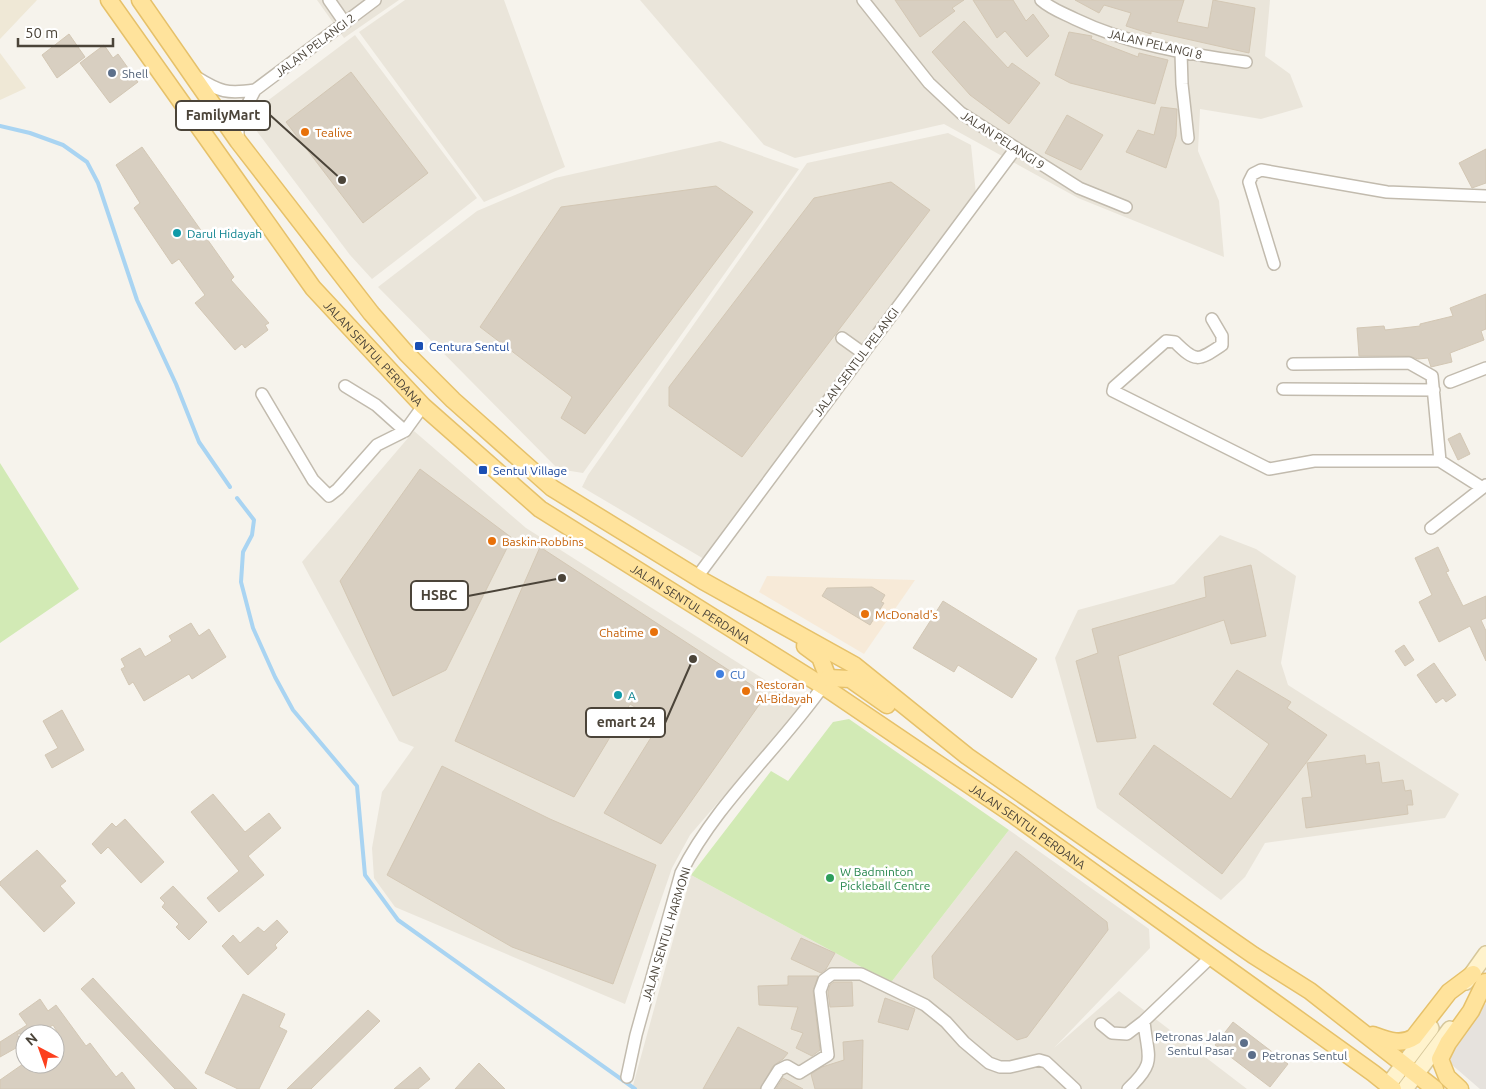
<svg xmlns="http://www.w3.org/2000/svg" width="1486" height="1089" font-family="Ubuntu,sans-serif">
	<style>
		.residential { fill: #eae5da }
		.commercial { fill: #f7ead8 }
		.industrial { fill: #e6e2dd }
		.education { fill: #efe8d6 }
		.green { fill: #d2eab5 }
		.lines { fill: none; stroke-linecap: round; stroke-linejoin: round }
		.stream { stroke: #a9d4f2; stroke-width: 4 }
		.building { fill: #d8cfc1; stroke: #d3c7b4 }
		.street-casing { stroke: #c2bbae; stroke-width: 14 }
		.secondary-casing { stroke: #d6c79b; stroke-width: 18 }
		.primary-casing { stroke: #e6c16a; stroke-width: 19 }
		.street { stroke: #fff; stroke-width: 11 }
		.secondary { stroke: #fff3cd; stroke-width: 15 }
		.primary { stroke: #ffe39c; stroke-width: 16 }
		.service-dot { fill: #5c6f8a; stroke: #fff; stroke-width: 2 }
		.food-dot { fill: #e8710a; stroke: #fff; stroke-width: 2 }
		.culture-dot { fill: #0f9aa8; stroke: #fff; stroke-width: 2 }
		.transit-dot { fill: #1a4fb4; stroke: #fff; stroke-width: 2 }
		.shop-dot { fill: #3f7fe0; stroke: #fff; stroke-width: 2 }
		.leisure-dot { fill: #2e9e5b; stroke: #fff; stroke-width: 2 }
		.labels { text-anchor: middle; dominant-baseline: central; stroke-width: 5; stroke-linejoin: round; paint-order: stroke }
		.street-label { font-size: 12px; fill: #4b4439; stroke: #fff }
		.service-label { font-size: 12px; fill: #4e5e75; stroke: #fff; text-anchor: start }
		.food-label { font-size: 12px; fill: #c56008; stroke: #fff; text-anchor: start }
		.culture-label { font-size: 12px; fill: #0d838f; stroke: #fff; text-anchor: start }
		.transit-label { font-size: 12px; fill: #164399; stroke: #fff; text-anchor: start }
		.shop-label { font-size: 12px; fill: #366cbe; stroke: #fff; text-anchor: start }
		.leisure-label { font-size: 12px; fill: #27864d; stroke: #fff; text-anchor: start }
		.leader { fill: none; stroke: #4b4439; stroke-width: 2 }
		.callout-dot { fill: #4b4439; stroke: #fff; stroke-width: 2 }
		.callout { fill: #fff; stroke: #4b4439; stroke-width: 2 }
		.callout-label { font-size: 14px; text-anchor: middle; font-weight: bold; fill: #4b4439 }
	</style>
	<rect width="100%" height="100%" fill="#f6f3ec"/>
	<!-- residential -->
	<path class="residential" d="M317,0H399L344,38Z
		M405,0H504L565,167L484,202L359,32Z
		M640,0H1270L1265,56L1290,74L1303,107L1261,119L1200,109L1198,151L1219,201L1224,257L1078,198L944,124L795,158L764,145Z
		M355,35L477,198L372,279L350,255L246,117Z
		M948,133L971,145L976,194L704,559L582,487L588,475L807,163Z
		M720,141L799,169L583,473L558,469L378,287L477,211L555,178Z
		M414,431L526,528L803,704L690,835L672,868L625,1004L395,907L374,878L372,848L382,792L414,747L399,741L302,562Z
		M1220,535L1256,549L1296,576L1281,663L1288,685L1459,794L1445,818L1265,843L1245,877L1221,900L1097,808L1055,658L1078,610L1174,584Z
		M1009,830L1149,929L1150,948L1054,1048L1119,991L1247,1089H632L691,875L865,969L889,985Z"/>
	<!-- commercial -->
	<path class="commercial" d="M767,576L915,580L864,654L759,592Z"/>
	<!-- industrial -->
	<path class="industrial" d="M1486,1003V1089H1480L1451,1064L1450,1052Z"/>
	<!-- education -->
	<path class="education" d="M0,0H37L0,39Z
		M0,53L26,88L0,100Z"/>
	<!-- green -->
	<path class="green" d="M0,463L79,589L0,643Z
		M849,719L1009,830L889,985L865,969L691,875L771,771L788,781L833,722Z"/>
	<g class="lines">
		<!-- stream -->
		<path class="stream" d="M0,126L30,133L63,145L87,162L98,183L137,300L176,384L199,442L230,487
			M237,498L254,520L252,535L243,552L241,582L253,628L275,677L293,710L357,786L365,875L398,920L635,1089"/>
	</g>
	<!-- building -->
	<path class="building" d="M895,0H964L952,8L955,11L920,37Z
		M973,0H1013L1026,21L1033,14L1049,36L1027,57L1005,31L997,38Z
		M1075,0H1184L1177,22L1208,28L1213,0L1255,8L1249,53L1151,31V34L1126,26L1131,13L1104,5L1099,13Z
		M964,21L1008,68L1012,63L1040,83L1009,124L970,95L932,52Z
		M1069,32L1092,36L1091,39L1138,57L1139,53L1168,60L1155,104L1070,83L1055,75Z
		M69,34L85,57L57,78L42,55Z
		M104,45L113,58L118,54L138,82L110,103L80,63Z
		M351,72L428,173L363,223L286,122Z
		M1161,107L1177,109L1176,136L1166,168L1126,152L1138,130L1154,135Z
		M1067,115L1103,135L1081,170L1045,153Z
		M142,147L234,277L231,280L269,323L265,325L268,330L245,348L242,344L235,350L195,303L205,295L179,259L172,264L134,208L140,203L116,165Z
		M1486,149V183L1472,188L1459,163Z
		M891,182L930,210L742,457L669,406V387L814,198Z
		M716,186L753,212L585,434L561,418L572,397L480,327L561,207Z
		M1486,294V329L1481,331L1484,340L1450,353L1452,362L1431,367L1428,358L1418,359L1409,356H1359L1357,328L1384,326L1385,330L1420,326V324L1453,316L1450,308Z
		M1460,433L1470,454L1458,460L1448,439Z
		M420,469L512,538L446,670L393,696L340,581Z
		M540,547L753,686L764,698L661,844L604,813L660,723L630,704L574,797L455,741Z
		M1438,547L1449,571L1446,572L1463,606L1486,596V618L1481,620L1486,631V661L1470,626L1439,642L1419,602L1432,595L1415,558Z
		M1251,565L1266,636L1231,644L1224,620L1118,656L1136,738L1097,742L1076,661L1098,653L1092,629L1206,597L1204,577Z
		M872,587L885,595L881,602L884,603L870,625L822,596L827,588Z
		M943,601L1037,659L1012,698L958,665L954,672L913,648Z
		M191,623L199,636L209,629L226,657L192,679L189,674L144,701L133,682L129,685L121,669L125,667L121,659L140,648L145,657L172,641L169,636Z
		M1404,645L1414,660L1405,666L1395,651Z
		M1434,663L1456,695L1446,702L1443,698L1436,703L1417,675Z
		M1237,670L1291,702L1287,708L1327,735L1222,874L1119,794L1154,745L1231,799L1269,744L1213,704Z
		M62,710L84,750L52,768L45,755L58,748L43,721Z
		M1365,755L1366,764L1379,762L1382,783L1403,780L1405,791L1411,790L1413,805H1407L1408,814L1306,828L1302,798L1312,797L1307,763Z
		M442,766L550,819L656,865L613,984L512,947L387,875Z
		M213,794L245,832L269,813L281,828L248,856L264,875L219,912L207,898L239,871L191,812Z
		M125,819L164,862L141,883L108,847L101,854L92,844L112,823L116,827Z
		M37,850L66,881L60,886L75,903L44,932L0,885V882Z
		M1016,851L1107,922L1108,930L1027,1037L1017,1040L934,978L932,956Z
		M173,886L207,922L189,940L176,927L179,924L162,907L165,903L160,898Z
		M277,920L288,932L275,945L277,948L248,975L222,946L233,935L240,943L258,927L264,932Z
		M801,938L835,953L826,969L821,973L791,959Z
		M788,976H818L813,991L820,1050L812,1056L796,1048L803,1033L791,1029L798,1007L759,1005L758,986L788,985Z
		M93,978L154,1044L197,1089H175L81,989Z
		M834,982H852L853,1006L830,1007L828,992L830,985Z
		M243,994L285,1014L279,1027L287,1031L259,1089H238L205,1073Z
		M885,998L915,1009L908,1030L878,1022Z
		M40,999L48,1011L56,1005L86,1046L90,1043L116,1077L122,1072L135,1089H0V1080L23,1064H55V1042L61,1038L53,1025L38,1034H17L23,1044L0,1057V1042L27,1025L19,1014Z
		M368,1010L380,1021L311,1089H287Z
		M1233,1022L1288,1064L1270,1087L1215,1045Z
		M738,1027L788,1053L783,1059L773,1066L760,1089H703Z
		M863,1040L862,1089H815L811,1074L822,1067L844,1060L843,1042Z
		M479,1063L505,1089H455Z
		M420,1067L430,1079L418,1089H394Z
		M783,1078L803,1089H776Z"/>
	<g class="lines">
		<!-- street casing -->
		<g class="street-casing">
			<path id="street" d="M329,0L345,23
				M863,0L929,83L961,113L1079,188L1126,207
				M1041,0C1051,9 1063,13 1075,19C1129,45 1187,54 1246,62
				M1181,53L1182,84L1188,138
				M196,77C220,92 227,94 255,90L375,0
				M238,141V123L255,90
				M1274,264L1249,182L1253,174L1261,170L1387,192L1486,196
				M1212,319L1222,336V345C1198,361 1196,363 1175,342L1166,341L1114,387L1113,391L1269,469L1314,461H1440
				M842,338L863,353
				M1293,364L1409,363L1432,376L1440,461L1481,487
				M1450,382L1486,368
				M345,386L376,405L405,431
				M1283,389L1434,390
				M262,394L313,480L329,496L338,489L377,445L405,431L423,406
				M1431,528L1486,485
				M697,577L1016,148
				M1101,1024L1112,1033L1127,1034L1144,1021
				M627,1077L636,1035L681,873C716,803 779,749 823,686
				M767,1089L779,1070L787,1066L799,1073L828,1055L820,991L824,980L832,974H861L925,1005L946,1022L964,1042L989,1063L1000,1067H1010L1039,1060L1046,1062L1075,1089
				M1128,1089C1158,1061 1147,1057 1144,1021L1210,958"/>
		</g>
		<!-- secondary casing -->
		<g class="secondary-casing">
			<path id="secondary" d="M1466,982L1486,954
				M1388,1085L1431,1028
				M1405,1089L1450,1029"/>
		</g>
		<!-- primary casing -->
		<g class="primary-casing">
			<g id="primary">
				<path id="s1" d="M109,0L313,288L423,406L540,509L823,686L1015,816L1373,1073L1393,1089"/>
				<path d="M140,0L238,141L371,313L406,353L453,400L552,488L703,581L854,665L967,756L1253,955L1310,991L1435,1089"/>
				<path d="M805,646L820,657L828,678L823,686"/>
				<path d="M828,678L850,679L887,705"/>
				<path d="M1373,1035C1387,1040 1401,1046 1414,1037L1449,992L1473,974"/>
				<path d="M1460,1089L1447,1077L1440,1059L1448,1043L1471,1011L1485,982"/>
			</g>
		</g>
		<!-- street -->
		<use href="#street" class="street"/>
		<!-- secondary -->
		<use href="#secondary" class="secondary"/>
		<!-- primary -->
		<use href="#primary" class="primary"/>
	</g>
	<!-- markers -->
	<g class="service-dot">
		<circle cx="112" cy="73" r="5"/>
		<circle cx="1244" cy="1043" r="5"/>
		<circle cx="1252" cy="1055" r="5"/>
	</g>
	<g class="food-dot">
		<circle cx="305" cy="132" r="5"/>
		<circle cx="492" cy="541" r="5"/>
		<circle cx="865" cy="614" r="5"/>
		<circle cx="654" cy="632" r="5"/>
		<circle cx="746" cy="691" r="5"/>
	</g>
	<g class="culture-dot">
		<circle cx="177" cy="233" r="5"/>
		<circle cx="618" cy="695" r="5"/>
	</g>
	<g class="transit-dot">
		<rect x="414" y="341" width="10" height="10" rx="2.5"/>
		<rect x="478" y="465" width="10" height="10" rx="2.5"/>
	</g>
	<circle class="shop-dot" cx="720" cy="674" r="5"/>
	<circle class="leisure-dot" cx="830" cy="878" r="5"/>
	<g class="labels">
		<!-- street labels -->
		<g class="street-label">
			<text transform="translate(1155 44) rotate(13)">JALAN PELANGI 8</text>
			<text transform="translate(315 45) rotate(-37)">JALAN PELANGI 2</text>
			<text transform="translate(1003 140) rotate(33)">JALAN PELANGI 9</text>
			<text stroke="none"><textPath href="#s1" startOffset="442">JALAN SENTUL PERDANA</textPath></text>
			<text transform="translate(856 362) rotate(-53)">JALAN SENTUL PELANGI</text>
			<text stroke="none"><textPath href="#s1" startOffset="848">JALAN SENTUL PERDANA</textPath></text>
			<text stroke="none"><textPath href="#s1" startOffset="1252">JALAN SENTUL PERDANA</textPath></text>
			<text transform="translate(666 934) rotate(-73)">JALAN SENTUL HARMONI</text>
		</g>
		<!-- service labels -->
		<g class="service-label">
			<text x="122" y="73">Shell</text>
			<text x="1234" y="1036" text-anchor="end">Petronas Jalan<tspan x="1234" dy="14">Sentul Pasar</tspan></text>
			<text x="1262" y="1055">Petronas Sentul</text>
		</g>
		<!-- food labels -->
		<g class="food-label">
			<text x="315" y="132">Tealive</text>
			<text x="502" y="541">Baskin-Robbins</text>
			<text x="875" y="614">McDonald's</text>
			<text x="644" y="632" text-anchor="end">Chatime</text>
			<text x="756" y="684">Restoran<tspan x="756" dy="14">Al-Bidayah</tspan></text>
		</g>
		<!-- culture labels -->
		<g class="culture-label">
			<text x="187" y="233">Darul Hidayah</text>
			<text x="628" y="695">A</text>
		</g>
		<!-- transit labels -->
		<g class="transit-label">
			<text x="429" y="346">Centura Sentul</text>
			<text x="493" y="470">Sentul Village</text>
		</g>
		<!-- shop labels -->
		<g class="shop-label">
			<text x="730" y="674">CU</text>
		</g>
		<!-- leisure labels -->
		<g class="leisure-label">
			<text x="840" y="871">W Badminton<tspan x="840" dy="14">Pickleball Centre</tspan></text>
		</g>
	</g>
	<!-- callouts -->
	<path class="leader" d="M342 180L270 115M562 578L468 596M693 659L665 723"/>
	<g class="callout-dot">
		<circle cx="342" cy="180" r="5"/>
		<circle cx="562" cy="578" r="5"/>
		<circle cx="693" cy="659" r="5"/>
	</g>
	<g class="callout">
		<rect x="176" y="101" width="94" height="29" rx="5"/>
		<rect x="411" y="581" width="57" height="29" rx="5"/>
		<rect x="586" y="708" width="79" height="29" rx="5"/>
	</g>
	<g class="callout-label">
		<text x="223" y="120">FamilyMart</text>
		<text x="439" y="600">HSBC</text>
		<text x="626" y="727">emart 24</text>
	</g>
	<!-- north arrow -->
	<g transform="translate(40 1049) rotate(319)"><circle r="24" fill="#ffffff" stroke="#b7b4b0"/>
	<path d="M0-4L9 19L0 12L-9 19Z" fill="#fc3f1d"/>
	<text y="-8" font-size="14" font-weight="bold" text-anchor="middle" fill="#4b4439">N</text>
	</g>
	<!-- scale -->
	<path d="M18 38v8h95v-8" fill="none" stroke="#4b4439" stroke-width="2.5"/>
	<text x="25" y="38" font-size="15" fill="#4b4439" stroke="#ffffff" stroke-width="4" paint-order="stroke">50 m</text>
</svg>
